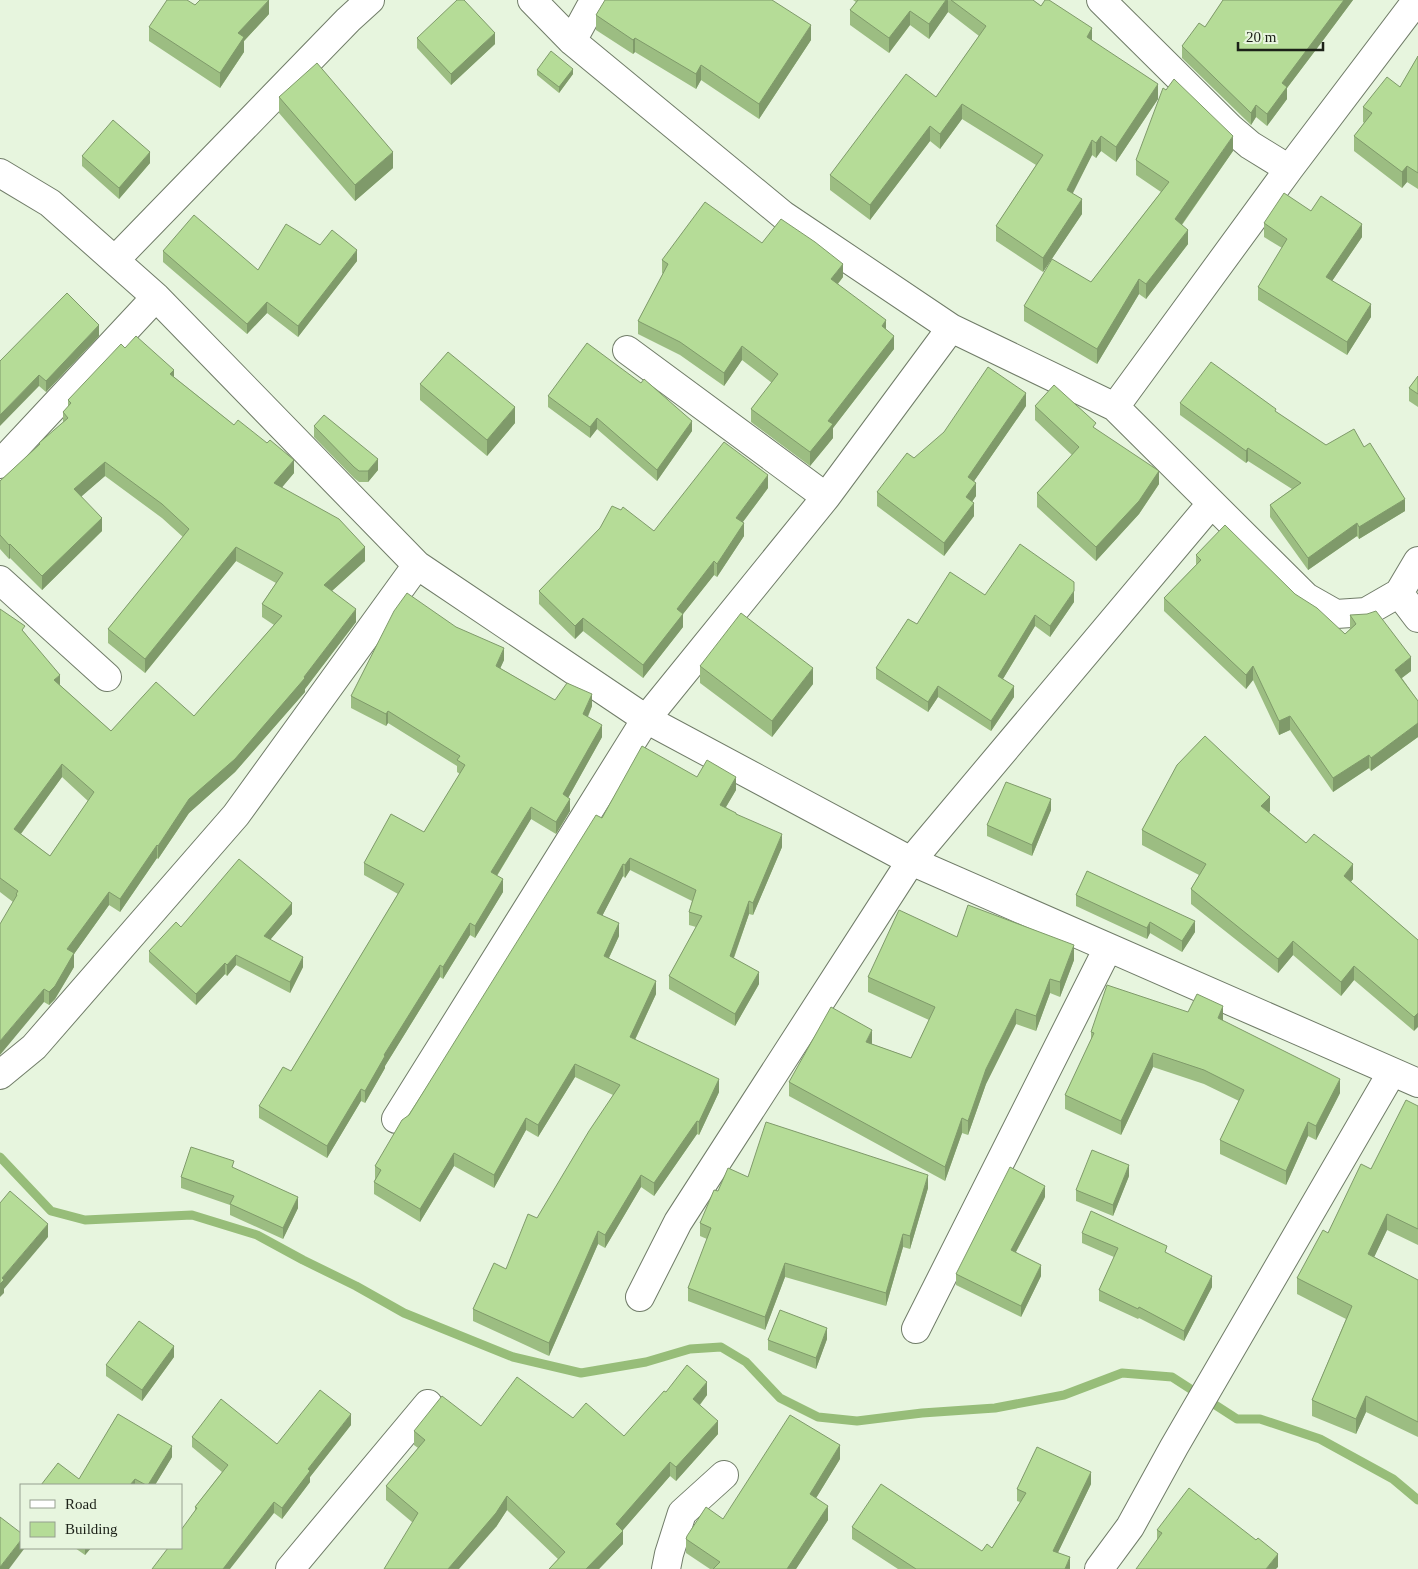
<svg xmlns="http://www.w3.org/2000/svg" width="1418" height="1569" font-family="Georgia,serif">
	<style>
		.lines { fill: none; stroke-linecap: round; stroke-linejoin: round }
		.stream { stroke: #97bd79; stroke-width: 9 }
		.street-casing { stroke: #707c68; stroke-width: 30 }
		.street { stroke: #fff; stroke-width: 28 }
		.wall { fill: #9cbd82; fill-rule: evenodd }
		.shaded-wall { fill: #7f9a6a }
		.building { fill: #b5dc97; stroke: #7f9a6a; fill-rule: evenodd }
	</style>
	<rect width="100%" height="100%" fill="#e7f5de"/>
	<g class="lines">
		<!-- stream -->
		<path class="stream" d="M0,1157L51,1211L85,1220L192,1215L257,1235L303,1260L356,1286L404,1313L513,1357L581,1373L646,1362L690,1349L721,1347L746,1362L780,1398L818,1417L857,1421L922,1413L995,1408L1064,1395L1122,1373L1172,1377L1237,1419H1260L1320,1439L1393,1479L1418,1500"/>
		<!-- street casing -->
		<g class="street-casing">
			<path id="street" d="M532,0L572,41L783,215L951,328L1115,407L1306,597L1336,614L1366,612L1399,593L1418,618
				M1101,0L1230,128L1250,145L1289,169
				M572,41L590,8L597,0
				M0,173L50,203L156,297L417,565L646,719L911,861L1418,1083
				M115,260L348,20L370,0
				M627,350L826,497
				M1115,407L1289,169L1417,0
				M0,464L156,297
				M0,580L107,677
				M1399,593L1418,561
				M0,1075L34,1047L236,815L417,565
				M396,1119L646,719L826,497L951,328
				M640,1297L678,1222L911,861L1211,504
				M916,1329L1108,948
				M290,1569L428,1404
				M666,1569L669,1554L682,1513L724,1475
				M1099,1569L1130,1527L1174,1447L1392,1072"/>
		</g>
		<!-- street -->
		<use href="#street" class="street"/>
	</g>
	<!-- wall -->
	<path class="wall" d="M853,0H1033L1092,40L1158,99L1116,162L1101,151L1096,158L1092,155L1072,193L1082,214L1043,272L996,241V226L1036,165L962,119L940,149L930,141L870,220L830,190V175L936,97L979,36L948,12L929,39L910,25L889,53L850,25V10L856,2Z
		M1223,0H1353L1324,39L1287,88V99L1267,126L1256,117L1251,125L1182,58V46L1205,27Z
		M269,14L244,41V52L220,88L149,41V27Z
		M596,15L811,40L759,119L701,80L696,89L635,52L633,54L596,30Z
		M417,38L495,44L451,85L417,48Z
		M1418,56V189L1407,182L1402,188L1354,151V136L1364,123L1363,122V107L1400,87Z
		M537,70L573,74L559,93L537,75Z
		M279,97L393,168L355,201L279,113Z
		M1233,151L1182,225L1188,244L1146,299L1139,294L1097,364L1024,321V306L1091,282L1161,192L1136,175V160Z
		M82,156L150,163L119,199L82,166Z
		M1311,211L1362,237L1332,281L1371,317L1347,355L1258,300V287L1282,248L1264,237V223Z
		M762,243L843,277L838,284L886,330L894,349L833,428V438L810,466L751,422V409L772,383L742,360L724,386L680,355L638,334V321L663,274L662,273V260Z
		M320,245L357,261L298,337L267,313L247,334L163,262V251L258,270Z
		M99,336L46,392L39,386L0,361Z
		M125,348L174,377L294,473L282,487L365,561L332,591L356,622L305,689V692L235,772L189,813L158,859L157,858L120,912L109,905L74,954V967L55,999L49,1005L44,1002L13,902L0,892V609L25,633L60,685L111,731L194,716L274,625L262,617V604L276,583L236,561L145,673L108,643V629L183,537L162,518L105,476L81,496L102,531L42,590L10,558L9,559L0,549V481L39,445V443L63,423V412L68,407V400ZM62,777L88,801L50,856L21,834Z
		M1418,376V407L1409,401V388Z
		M420,384L515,423L487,456L420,400Z
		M548,396L692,431L657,481L597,429L590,438L548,407Z
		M1180,403L1276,412L1326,445L1364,447L1405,511L1359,539L1357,536L1308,570L1270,517V505L1292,489L1248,461L1246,463L1180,415Z
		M1026,406L974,481L976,496L972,502L974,516L944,556L877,506V492L914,458Z
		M1035,406L1096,429L1159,484L1139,514L1096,561L1037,507V493L1072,455L1035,420Z
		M314,426L378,470L368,482H359L354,478L314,437Z
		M768,488L743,522L744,536L717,577L714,575L683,614V627L643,678L583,631L575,639L539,604V591L654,531Z
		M1196,555L1295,594L1345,634L1350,629V615L1411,671L1402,678L1418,701V737L1371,771L1369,768L1333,792L1290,730L1279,735L1253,680L1246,689L1164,611V598L1196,565Z
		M985,595L1074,602L1050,637L1035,626L1003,679L1014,697L991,731L938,697L928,712L876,679V668L917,624Z
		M456,627L504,660L500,668L555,700L592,706L588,717L602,737L568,798L570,811L556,834L531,819L497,876L503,892L475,938L470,935L443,979L440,977L385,1066V1068L365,1103L361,1101L327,1158L259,1118V1106L291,1071L398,894L364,875V863L424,832L460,774L457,772V766L388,723L386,726L351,708V696Z
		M700,666L813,684L772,737L700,683Z
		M697,777L736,790L726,807L782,847L753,915L749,914L734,958L759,984L735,1026L669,989V976L696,927L689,925V912L692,901L630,870L625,878L623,876L602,916L619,936L609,958L656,994L635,1040L719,1092L699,1135L697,1134L654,1196L641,1187L605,1248L598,1244L549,1356L473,1321V1309L506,1269L613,1095L575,1077L538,1137L526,1130L494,1188L454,1166L420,1222L374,1194V1182L375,1179V1166L602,818Z
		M1051,810L1032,856L987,836V825Z
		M1270,811L1269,812L1306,843L1353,879L1351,882L1418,940L1414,1031L1354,980L1341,996L1293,955L1278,973L1191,904V889L1199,875L1142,845V830Z
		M1076,895L1195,932L1182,952L1150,933L1147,939L1076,906Z
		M292,914L270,940L303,967L290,993L236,965L227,976L225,974L196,1005L149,962V951L181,927Z
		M957,937L1074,960L1060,997L1050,993L1036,1031L1016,1024L986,1084L968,1135L962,1133L945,1181L789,1096V1082L872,1044L911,1058L929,1020L868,992V977Z
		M1188,1012L1223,1020V1021L1340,1093L1316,1140L1308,1136L1286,1185L1220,1154V1140L1239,1101L1204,1084L1153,1067L1121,1135L1065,1109V1095L1091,1040V1032Z
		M1418,1106V1245L1387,1230L1374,1257L1418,1280V1437L1366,1412L1356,1434L1312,1416V1400L1346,1319L1297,1294V1278L1371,1169Z
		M234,1168L298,1208L283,1239L230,1215V1205L181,1188V1177Z
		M1129,1176L1113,1216L1076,1201V1190Z
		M748,1177L928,1188L910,1249L903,1247L886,1306L785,1277L765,1330L688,1301V1288L707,1239L700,1236V1223L718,1191Z
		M1045,1197L1016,1252L1041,1276L1021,1317L956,1285V1274Z
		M1082,1233L1167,1253L1212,1287L1184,1341L1139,1318L1138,1319L1099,1301V1290L1114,1257L1082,1243Z
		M827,1339L816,1369L768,1350V1340Z
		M174,1357L142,1401L106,1376V1365Z
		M666,1392L707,1395L700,1405L718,1434L676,1481L670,1476L623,1530V1544L599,1569H549L558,1559L507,1510L496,1527L412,1522L386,1500V1486L418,1448L414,1445V1431L573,1418L624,1436Z
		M351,1425L310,1477V1482L282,1519L274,1513L195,1511V1507L222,1472L192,1447V1437L277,1444Z
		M172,1457L155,1485H41L79,1479Z
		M840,1459L816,1498L828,1520L796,1569H710L686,1553V1539L723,1519Z
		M1091,1484L1058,1552L1070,1569H898L852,1539V1527L982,1551L992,1548L1020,1502L1017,1501V1489Z
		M1157,1530L1278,1567L1157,1540Z
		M75,1548H91L85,1555Z"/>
	<!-- shaded-wall -->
	<path class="shaded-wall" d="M269,0V14L244,41V52L220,88V73L238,33Z
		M946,0H948V12L929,39V24Z
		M1344,0H1353L1324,39L1287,88V99L1267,126V114L1282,83Z
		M910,11V25L889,53V38Z
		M811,25V40L759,119V104Z
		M1092,28V43L1087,37Z
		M495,33V44L451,85V74Z
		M635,38V52L633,54V40Z
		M701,65V80L696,89V74Z
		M573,69V74L559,93V87Z
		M1158,84V99L1116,162V147Z
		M962,104V119L940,149V134Z
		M1256,105V117L1251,125V113Z
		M930,126V141L870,220V205Z
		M1101,136V151L1096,158V143Z
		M1233,136V151L1175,234V219Z
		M1092,140V155L1067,205V190Z
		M150,152V163L119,199V188Z
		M393,152V168L355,201V185Z
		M1407,166V182L1402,188V172Z
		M1082,199V214L1043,272V258Z
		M1362,224V237L1326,290V277Z
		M1188,230V244L1146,299V284Z
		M357,250V261L298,337V326Z
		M843,264V277L831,292V279Z
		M1139,279V294L1097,364V349Z
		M267,302V313L247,334V324Z
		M1371,304V317L1347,355V342Z
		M886,320V334L882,326Z
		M99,325V336L46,392V381Z
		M894,336V349L833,428V438L810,466V452L828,421Z
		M742,346V360L724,386V373Z
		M174,370V383L170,374Z
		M39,375V386L0,426V415Z
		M1026,393V406L968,490V477Z
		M515,407V423L487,456V440Z
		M597,418V429L590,438V427Z
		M692,421V431L657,481V470Z
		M1248,448V461L1246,463V451Z
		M378,459V470L368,482V471Z
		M294,460V473L274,497V483Z
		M105,462V476L74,503V489Z
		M1159,471V484L1139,514L1096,561V547Z
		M768,475V488L736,531V518Z
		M976,483V496L966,510V497Z
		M1405,499V511L1359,539V527Z
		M974,503V516L944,556V543Z
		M102,518V531L42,590V576Z
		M744,523V536L717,577V564Z
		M1357,523V536L1308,570V558Z
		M10,544V558L9,559V545Z
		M236,547V561L145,673V659Z
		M365,547V561L324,598V585Z
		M714,561V575L683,614V627L643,678V665L677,609Z
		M1074,591V602L1050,637V626Z
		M356,609V622L305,689V692L235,772L189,813L158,859V846L189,799L304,677Z
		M1035,615V626L998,687V676Z
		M583,618V631L575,639V626Z
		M504,648V660L496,678V666Z
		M1411,657V671L1395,683V670Z
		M1253,666V680L1246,689V675Z
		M813,668V684L772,737V721Z
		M60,675V688L54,680Z
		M938,686V697L928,712V702Z
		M1014,686V697L991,731V721Z
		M592,694V706L583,727V714Z
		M388,711V723L386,726V714Z
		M1290,716V730L1279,735V721Z
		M1418,723V737L1371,771V758Z
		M602,725V737L563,807V794Z
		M1369,755V768L1333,792V778Z
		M62,764V777L14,843V829Z
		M736,777V790L720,817V805Z
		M1270,797V811L1261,820V806Z
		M570,799V811L556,834V822Z
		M1051,799V810L1032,856V845Z
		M531,807V819L491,885V872Z
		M782,834V847L753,915V903Z
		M157,845V858L120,912V899Z
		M630,858V870L625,878V865Z
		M623,864V876L597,926V913Z
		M1353,864V879L1344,890V876Z
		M503,879V892L475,938V926Z
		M109,892V905L74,954V967L55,999L49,1005V992L67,949Z
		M749,901V914L730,968V956Z
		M292,903V914L264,947V936Z
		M1195,921V932L1182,952V941Z
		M1150,922V933L1147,939V928Z
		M470,923V935L443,979V967Z
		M619,923V936L604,968V956Z
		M1293,941V955L1278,973V959Z
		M1074,945V960L1060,997V982Z
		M236,955V965L227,976V965Z
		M303,957V967L290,993V982Z
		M225,963V974L196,1005V994Z
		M440,965V977L385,1066V1068L365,1103V1091L384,1055Z
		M1354,966V980L1341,996V982Z
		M759,972V984L735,1026V1014Z
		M1050,979V993L1036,1031V1016Z
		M656,981V994L630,1050V1037Z
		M44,989V1002L0,1055V1041Z
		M1223,1006V1020L1218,1032V1018Z
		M1016,1009V1024L986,1084L968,1135V1121L986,1069Z
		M1418,1013V1027L1414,1031V1017Z
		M872,1030V1045L866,1042Z
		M1153,1053V1067L1121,1135V1121Z
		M575,1064V1077L538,1137V1125Z
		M719,1079V1092L699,1135V1122Z
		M1340,1079V1093L1316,1140V1126Z
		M361,1089V1101L327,1158V1146Z
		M526,1118V1130L494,1188V1175Z
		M962,1118V1133L945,1181V1167Z
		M697,1121V1134L654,1196V1183Z
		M1308,1122V1136L1286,1185V1171Z
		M454,1153V1166L420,1222V1209Z
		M1129,1165V1176L1113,1216V1205Z
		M641,1175V1187L605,1248V1235Z
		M928,1175V1188L910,1249V1236Z
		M1045,1186V1197L1011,1261V1250Z
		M298,1197V1208L283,1239V1228Z
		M1387,1214V1230L1368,1270V1254Z
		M48,1224V1237L4,1289V1293L0,1297V1284L2,1278Z
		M598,1231V1244L549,1356V1343Z
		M903,1234V1247L886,1306V1293Z
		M785,1263V1277L765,1330V1317Z
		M1041,1265V1276L1021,1317V1306Z
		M1212,1276V1287L1184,1341V1331Z
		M827,1328V1339L816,1369V1358Z
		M174,1346V1357L142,1401V1390Z
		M707,1382V1395L693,1413V1399Z
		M1366,1396V1412L1356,1434V1419Z
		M351,1414V1425L310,1477V1482L282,1519V1508L308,1469Z
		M718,1421V1434L676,1481V1467Z
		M840,1445V1459L810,1508V1494Z
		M172,1446V1457L155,1485H148Z
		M670,1462V1476L616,1538V1524Z
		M1091,1472V1484L1053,1563V1551Z
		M135,1479V1485H130Z
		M507,1496V1510L496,1527L459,1569H448Z
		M274,1502V1513L230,1569H222Z
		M828,1506V1520L796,1569H787Z
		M623,1531V1544L599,1569H586Z
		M21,1540V1548H24V1549L9,1569H0V1567Z
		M85,1548H91L85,1555Z
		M1278,1554V1567L1276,1569H1266Z
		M1070,1557V1569H1065Z"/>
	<!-- building -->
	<path class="building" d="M167,0H187L195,5L200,0H269L238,33L244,37L220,73L149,27Z
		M457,0H464L495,33L451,74L417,38Z
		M605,0H772L811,25L759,104L701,65L696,74L635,38L633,40L596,15Z
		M858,0H946L929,24L910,11L889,38L850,10Z
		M951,0H1033L1041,6L1045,0H1049L1092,28L1087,37L1158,84L1116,147L1101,136L1096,143L1092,140L1067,190L1082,199L1043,258L996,226L1043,155L962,104L940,134L930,126L870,205L830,175L906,74L936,97L986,26Z
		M1223,0H1344L1324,27L1282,83L1287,87L1267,114L1256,105L1251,113L1182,46L1199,23L1205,27Z
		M551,51L573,69L559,87L537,70Z
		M1418,56V173L1407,166L1402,172L1354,136L1372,113L1363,107L1387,77L1400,87Z
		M317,63L393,152L355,185L279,97Z
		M1174,79L1233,136L1175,219L1188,230L1146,284L1139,279L1097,349L1024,306L1052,259L1091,282L1169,182L1136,160L1163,88L1166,90Z
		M113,120L150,152L119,188L82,156Z
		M1284,193L1311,211L1321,196L1362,224L1326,277L1371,304L1347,342L1258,287L1287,239L1264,223Z
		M705,202L762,243L781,219L815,242L843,264L831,279L886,320L882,326L894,336L828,421L833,424L810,452L751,409L778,374L742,346L724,373L680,342L638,321L668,264L662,260Z
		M194,215L258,270L286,224L320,245L332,230L357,250L298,326L267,302L247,324L163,251Z
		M67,293L99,325L46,381L39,375L0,415V361Z
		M136,336L174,370L170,374L234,425L238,420L267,443L270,440L294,460L274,483L339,519L365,547L324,585L356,609L304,677L305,678L235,759L189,799L158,846L157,845L120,899L109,892L67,949L74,953L55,986L49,992L44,989L0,1041V924L17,895L16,894L18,891L0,878V609L25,626L22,630L60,675L54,680L111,731L156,682L194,716L282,616L262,604L283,573L236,547L145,659L108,629L189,529L162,504L105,462L74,489L102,518L42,576L10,544L9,545L0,535V481L40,444L39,443L68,418L63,412L71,403L68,400L121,344L125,348ZM62,764L94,792L50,856L14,829Z
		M587,343L641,383L644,379L692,421L657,470L597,418L590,427L548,396Z
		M448,352L515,407L487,440L420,384Z
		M1211,362L1276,409L1275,411L1326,445L1354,429L1364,447L1370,443L1405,499L1359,527L1357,523L1308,558L1270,505L1301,483L1248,448L1246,451L1180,403Z
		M988,367L1026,393L968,477L976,483L966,497L974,503L944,543L877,492L907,453L914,458L944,432Z
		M1418,376V394L1409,388Z
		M1054,385L1096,423L1093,427L1159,471L1139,501L1096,547L1037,493L1079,447L1035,406Z
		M324,415L378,459L368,471H359L354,467L314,426Z
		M724,442L768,475L736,518L744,523L717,564L714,561L677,609L683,614L643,665L583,618L575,626L539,591L600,528L612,506L621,510L623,507L654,531Z
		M1225,525L1295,594L1317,608L1345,634L1356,624L1350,615L1367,614L1376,611L1411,657L1395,670L1418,701V723L1371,758L1369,755L1333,778L1290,716L1279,721L1253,666L1246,675L1164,598L1201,560L1196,555Z
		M1020,544L1074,582V591L1050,626L1035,615L998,676L1014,686L991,721L938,686L928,702L876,668L908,619L917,624L950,572L985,595Z
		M407,593L456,627L504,648L496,666L555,700L567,683L592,694L583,714L602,725L563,794L570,799L556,822L531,807L491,872L503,879L475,926L470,923L443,967L440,965L384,1055L385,1056L365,1091L361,1089L327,1146L259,1106L283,1067L291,1071L404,884L364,863L391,814L424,832L465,765L457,760L460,756L388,711L386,714L351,696L394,611Z
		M741,613L813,668L772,721L700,666Z
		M1205,736L1270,797L1261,806L1306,843L1314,834L1353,864L1344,876L1418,940V1013L1414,1017L1354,966L1341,982L1293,941L1278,959L1191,889L1206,864L1142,830L1177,765Z
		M642,746L697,777L707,760L736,777L720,805L736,813V814L782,834L753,903L749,901L730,956L759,972L735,1014L669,976L702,916L689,912L696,890L630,858L625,865L623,864L597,913L619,923L604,956L656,981L630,1037L719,1079L699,1122L697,1121L654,1183L641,1175L605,1235L598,1231L549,1343L473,1309L494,1263L506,1269L528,1214L537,1218L589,1131L620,1085L575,1064L538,1125L526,1118L494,1175L454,1153L420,1209L374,1182L381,1170L375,1166L402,1120L409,1115L596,815L602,818Z
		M1006,782L1051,799L1032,845L987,825Z
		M239,859L292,903L264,936L303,957L290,982L236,955L227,965L225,963L196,994L149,951L176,922L181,927Z
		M1087,871L1195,921L1182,941L1150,922L1147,928L1076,895Z
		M968,905L1074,945L1060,982L1050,979L1036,1016L1016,1009L986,1069L968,1121L962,1118L945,1167L789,1082L831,1007L872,1030L866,1042L911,1058L935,1007L868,977L899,910L957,937Z
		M1107,985L1188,1012L1197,994L1223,1006L1218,1018L1340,1079L1316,1126L1308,1122L1286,1171L1220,1140L1244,1090L1204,1070L1153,1053L1121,1121L1065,1095L1094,1033L1091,1032Z
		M1406,1100L1418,1106V1229L1387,1214L1368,1254L1418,1280V1422L1366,1396L1356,1419L1312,1400L1352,1306L1297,1278L1323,1230L1328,1233L1361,1164L1371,1169Z
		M766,1122L928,1175L910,1236L903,1234L886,1293L785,1263L765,1317L688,1288L711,1228L700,1223L714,1190L718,1191L728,1168L748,1177Z
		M191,1147L234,1161L232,1167L298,1197L283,1228L230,1204L234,1196L181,1177Z
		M1092,1150L1129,1165L1113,1205L1076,1190Z
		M1010,1167L1045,1186L1011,1250L1041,1265L1021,1306L956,1274Z
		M10,1191L48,1224L2,1278L4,1280L0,1284V1203Z
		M1091,1211L1167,1246L1165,1252L1212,1276L1184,1331L1139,1307L1138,1309L1099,1290L1118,1248L1082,1233Z
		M780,1310L827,1328L816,1358L768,1340Z
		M139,1321L174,1346L142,1390L106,1365Z
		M687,1365L707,1382L693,1399L718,1421L676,1467L670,1462L616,1524L623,1531L586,1569H549L565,1552L507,1496L496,1513L448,1569H384L418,1513L386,1486L425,1440L414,1431L442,1396L481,1426L517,1377L573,1418L586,1403L624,1436L664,1391L666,1392Z
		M320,1390L351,1414L308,1469L310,1471L282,1508L274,1502L223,1569H152L168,1548H181V1530L197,1508L195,1507L228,1465L192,1437L221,1399L277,1444Z
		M118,1414L172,1446L148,1485H146L135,1479L130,1485H41L58,1463L79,1479Z
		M790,1415L840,1445L810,1494L828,1506L787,1569H713L720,1562L686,1539L687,1536L706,1507L723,1519Z
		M1037,1447L1091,1472L1053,1551L1070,1557L1065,1569H916L852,1527L881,1484L982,1551L987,1544L992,1548L1026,1493L1017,1489Z
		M1189,1488L1256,1540L1258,1538L1278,1554L1266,1569H1136L1162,1533L1157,1530Z
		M0,1517L21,1533V1540L0,1567Z"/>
	<!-- legend -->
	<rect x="20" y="1484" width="162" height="65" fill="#e7f5de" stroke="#96a08f"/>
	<rect x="30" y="1500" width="25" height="8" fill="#ffffff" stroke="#96a08f"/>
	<text x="65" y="1509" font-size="15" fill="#1c2118">Road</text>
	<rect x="30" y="1522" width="25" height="15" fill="#b5dc97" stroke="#96a08f"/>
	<text x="65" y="1534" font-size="15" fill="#1c2118">Building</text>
	<!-- scale -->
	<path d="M1238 42v8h85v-8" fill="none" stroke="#1c2118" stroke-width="2.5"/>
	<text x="1246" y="42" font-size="15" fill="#1c2118" stroke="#e7f5de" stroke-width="4" paint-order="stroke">20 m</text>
</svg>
